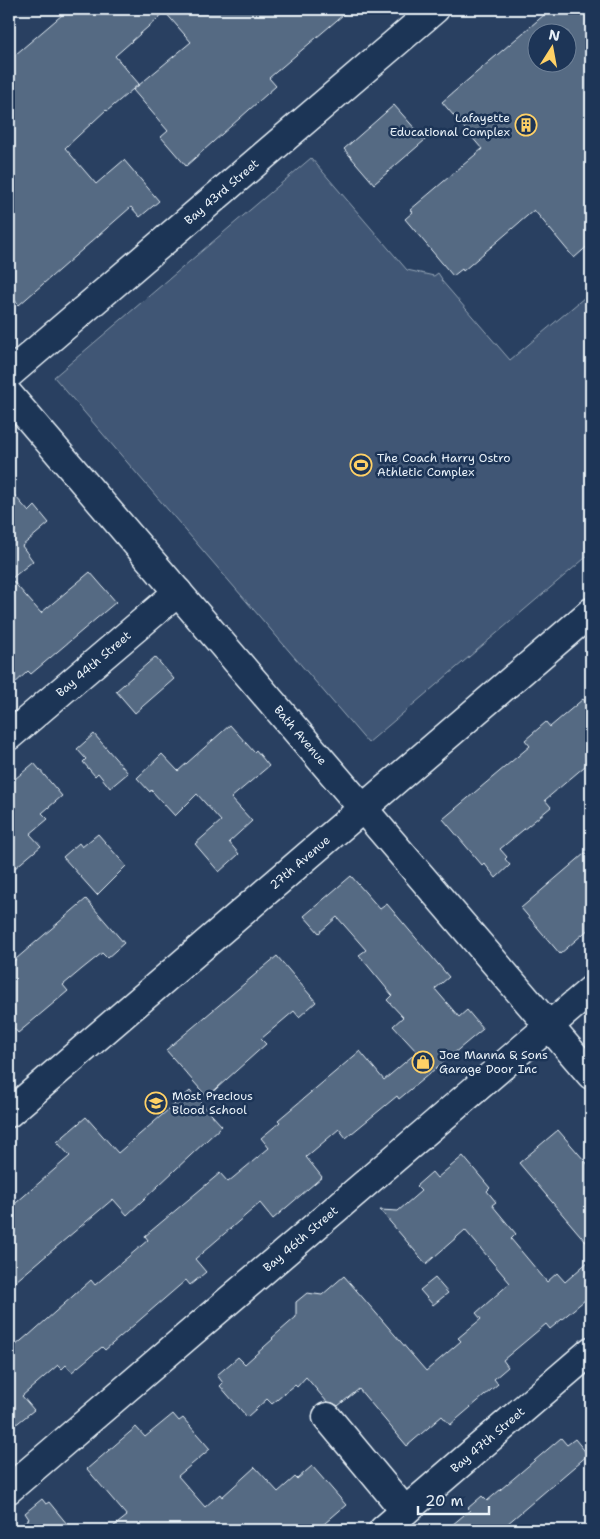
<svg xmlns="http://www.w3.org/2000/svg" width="600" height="1539" font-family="'Shantell Sans',sans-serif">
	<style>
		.green { fill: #415774; stroke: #94a4b6 }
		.building { fill: #556a83; stroke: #e8f1f8; fill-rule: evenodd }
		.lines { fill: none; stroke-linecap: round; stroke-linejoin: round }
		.minor-casing { stroke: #e8f1f8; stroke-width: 31 }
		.minor { stroke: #1d3557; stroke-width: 28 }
		.labels { text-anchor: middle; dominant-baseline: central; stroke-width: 5; stroke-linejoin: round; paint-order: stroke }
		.poi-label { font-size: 12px; fill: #e8f1f8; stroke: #1d3557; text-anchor: start }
		.street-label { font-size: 12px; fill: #e8f1f8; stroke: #1d3557 }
	</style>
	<rect width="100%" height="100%" fill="#294061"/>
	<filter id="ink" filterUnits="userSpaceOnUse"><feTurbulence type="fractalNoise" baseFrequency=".02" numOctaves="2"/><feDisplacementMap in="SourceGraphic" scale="10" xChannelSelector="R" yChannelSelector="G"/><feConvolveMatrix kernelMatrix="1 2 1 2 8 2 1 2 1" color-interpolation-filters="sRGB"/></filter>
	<g filter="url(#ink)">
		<!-- green -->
		<path class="green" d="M311,158L407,270L434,276L438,273L442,279L441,280L510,360L591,292V553L368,743L54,377Z"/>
		<!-- building -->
		<path class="building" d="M69,9H350L269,78L276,86L186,166L161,137L168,131L133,90L191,42L165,12L115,56L139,84L107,111L106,110L65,148L96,184L124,160L159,201L140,217L131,207L19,305L9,294V60Z
			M551,9H591V243L574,258L534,210L463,271L462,269L453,276L405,219L413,212L410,210L482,149L442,102ZM538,32H568V62H538Z
			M394,105L425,140L374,184L344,149Z
			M9,489L29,512L35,506L49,523L22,546L33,561L11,579L41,613L90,572L116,602L31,674L28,671L9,689Z
			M155,657L174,679L135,713L116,691Z
			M583,699L591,708V761L545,800L551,807L500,849L507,857L505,859L510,865L496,878L484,863L482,865L443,819L530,746L525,740L546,722L550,727Z
			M230,725L254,752L256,750L269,766L231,798L252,821L229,842L239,854L219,872L195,844L221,821L197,794L175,816L151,790L150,792L137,778L162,754L178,771Z
			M94,734L128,773L110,788L98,773L95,776L83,762L86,759L77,749Z
			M34,763L62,796L42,813L48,819L30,834L41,846L9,873V784Z
			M98,834L126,866L97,895L63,857L79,843L82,847Z
			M591,848V927L560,954L521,908Z
			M351,876L380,909L387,904L449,977L435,989L459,1017L467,1010L483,1029L399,1099L397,1096L346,1138L339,1129L306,1157L322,1177L273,1219L260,1203L195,1259L206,1272L190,1285L186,1280L105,1350L102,1347L72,1372L66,1365L62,1369L58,1365L22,1396L34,1410L9,1430V1351L28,1335V1336L91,1280L95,1285L148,1240L145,1236L220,1173L228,1182L269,1148L261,1138L280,1122L278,1120L360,1051L384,1080L417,1052L393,1026L403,1017L387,1000L392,995L359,955L366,950L337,917L319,933L304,916Z
			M86,899L124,943L107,958L102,953L82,969L63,985L68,991L18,1033L9,1022V965Z
			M277,956L316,1002L299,1017L294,1011L261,1039L266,1044L207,1097L166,1050Z
			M190,1091L222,1126L127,1215L113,1199L9,1287V1209L70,1156L57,1142L86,1117L118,1153Z
			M558,1130L591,1168V1248L519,1163Z
			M463,1156L490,1188L487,1191L496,1202L492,1205L516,1234L511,1239L547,1282L557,1273L565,1282L591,1259V1295L550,1329L546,1324L503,1360L508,1367L494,1379L498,1384L450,1425L442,1416L407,1446L359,1389L338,1406L333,1403L327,1402L306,1377L297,1387L295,1385L272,1404L267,1399L247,1417L220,1386L223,1383L217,1375L238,1357L245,1364L273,1339L272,1338L296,1317V1302L307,1293L322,1295L344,1276L426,1371L461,1341L458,1338L481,1319L476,1313L510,1283L465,1230L426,1264L380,1210L398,1211L421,1191L416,1186L432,1172L437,1178Z
			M435,1278L448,1293L433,1305L420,1290Z
			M173,1414L179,1421L183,1418L210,1449L178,1476L205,1507L220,1494L222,1497L255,1467L278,1492L295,1477L297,1479L312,1466L346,1505L317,1530H109L127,1516L87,1469L136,1427L145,1437Z
			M561,1438L567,1445L575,1439L588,1455L500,1530H446L470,1510L468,1508L482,1496L487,1501Z
			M42,1499L46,1504L49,1502L72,1530H15L29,1519L25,1513Z"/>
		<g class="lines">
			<!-- minor casing -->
			<g class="minor-casing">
				<g id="minor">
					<path id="s1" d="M9,374L435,9"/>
					<path id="s2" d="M9,395L591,1075"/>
					<path id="s3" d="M9,736L178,592"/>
					<path id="s4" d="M9,1113L591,612"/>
					<path d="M327,1417L405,1511"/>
					<path id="s5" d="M9,1489L591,990"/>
					<path id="s6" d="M383,1530L591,1351"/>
				</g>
			</g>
			<!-- minor -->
			<use href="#minor" class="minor"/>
		</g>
	</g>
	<!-- icons -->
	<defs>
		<g id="building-ring" transform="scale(1.125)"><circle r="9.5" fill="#1d3557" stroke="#ffd166" stroke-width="1.5"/><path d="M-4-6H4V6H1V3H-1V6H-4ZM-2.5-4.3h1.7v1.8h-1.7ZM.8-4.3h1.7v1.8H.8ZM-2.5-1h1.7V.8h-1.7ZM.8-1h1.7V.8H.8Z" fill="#ffd166"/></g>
		<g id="stadium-ring" transform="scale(1.125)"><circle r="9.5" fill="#1d3557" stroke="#ffd166" stroke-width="1.5"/><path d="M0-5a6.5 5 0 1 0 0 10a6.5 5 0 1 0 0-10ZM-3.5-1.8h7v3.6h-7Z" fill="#ffd166"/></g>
		<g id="shop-ring" transform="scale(1.125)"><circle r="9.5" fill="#1d3557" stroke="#ffd166" stroke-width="1.5"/><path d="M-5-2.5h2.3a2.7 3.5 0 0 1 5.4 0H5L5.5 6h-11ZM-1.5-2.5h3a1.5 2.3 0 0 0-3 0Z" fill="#ffd166"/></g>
		<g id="school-ring" transform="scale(1.125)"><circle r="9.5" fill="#1d3557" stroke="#ffd166" stroke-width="1.5"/><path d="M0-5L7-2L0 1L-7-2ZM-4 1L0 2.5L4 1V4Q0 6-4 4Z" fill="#ffd166"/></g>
	</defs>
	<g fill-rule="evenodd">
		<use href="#building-ring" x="526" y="125"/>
		<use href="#stadium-ring" x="361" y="465"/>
		<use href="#shop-ring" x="423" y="1062"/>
		<use href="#school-ring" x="156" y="1103"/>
	</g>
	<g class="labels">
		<!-- poi labels -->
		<g class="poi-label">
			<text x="510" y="118" text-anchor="end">Lafayette<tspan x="510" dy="14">Educational Complex</tspan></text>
			<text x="377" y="458">The Coach Harry Ostro<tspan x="377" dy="14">Athletic Complex</tspan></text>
			<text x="439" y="1055">Joe Manna &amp; Sons<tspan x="439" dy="14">Garage Door Inc</tspan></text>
			<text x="172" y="1096">Most Precious<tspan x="172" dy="14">Blood School</tspan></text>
		</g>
		<!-- street labels -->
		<g class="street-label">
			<text stroke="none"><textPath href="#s1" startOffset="280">Bay 43rd Street</textPath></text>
			<text stroke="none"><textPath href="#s3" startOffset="111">Bay 44th Street</textPath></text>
			<text stroke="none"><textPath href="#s2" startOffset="448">Bath Avenue</textPath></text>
			<text stroke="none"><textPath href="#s4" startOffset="384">27th Avenue</textPath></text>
			<text stroke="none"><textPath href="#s5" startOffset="384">Bay 46th Street</textPath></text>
			<text stroke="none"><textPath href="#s6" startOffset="138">Bay 47th Street</textPath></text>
		</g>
	</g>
	<!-- margin -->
	<rect width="600" height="1539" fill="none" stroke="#1d3557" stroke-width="30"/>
	<rect x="15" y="15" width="570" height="1509" fill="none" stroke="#e8f1f8" stroke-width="2" filter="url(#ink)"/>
	<!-- north arrow -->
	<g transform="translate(552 48) rotate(11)"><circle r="24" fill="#1d3557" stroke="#6e8097"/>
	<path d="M0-4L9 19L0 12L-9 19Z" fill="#ffd166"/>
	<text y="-8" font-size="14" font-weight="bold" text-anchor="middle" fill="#e8f1f8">N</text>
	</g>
	<!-- scale -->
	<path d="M418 1506v8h71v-8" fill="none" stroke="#e8f1f8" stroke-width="2.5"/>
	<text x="425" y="1506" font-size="15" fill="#e8f1f8" stroke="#1d3557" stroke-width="4" paint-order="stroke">20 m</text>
</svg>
